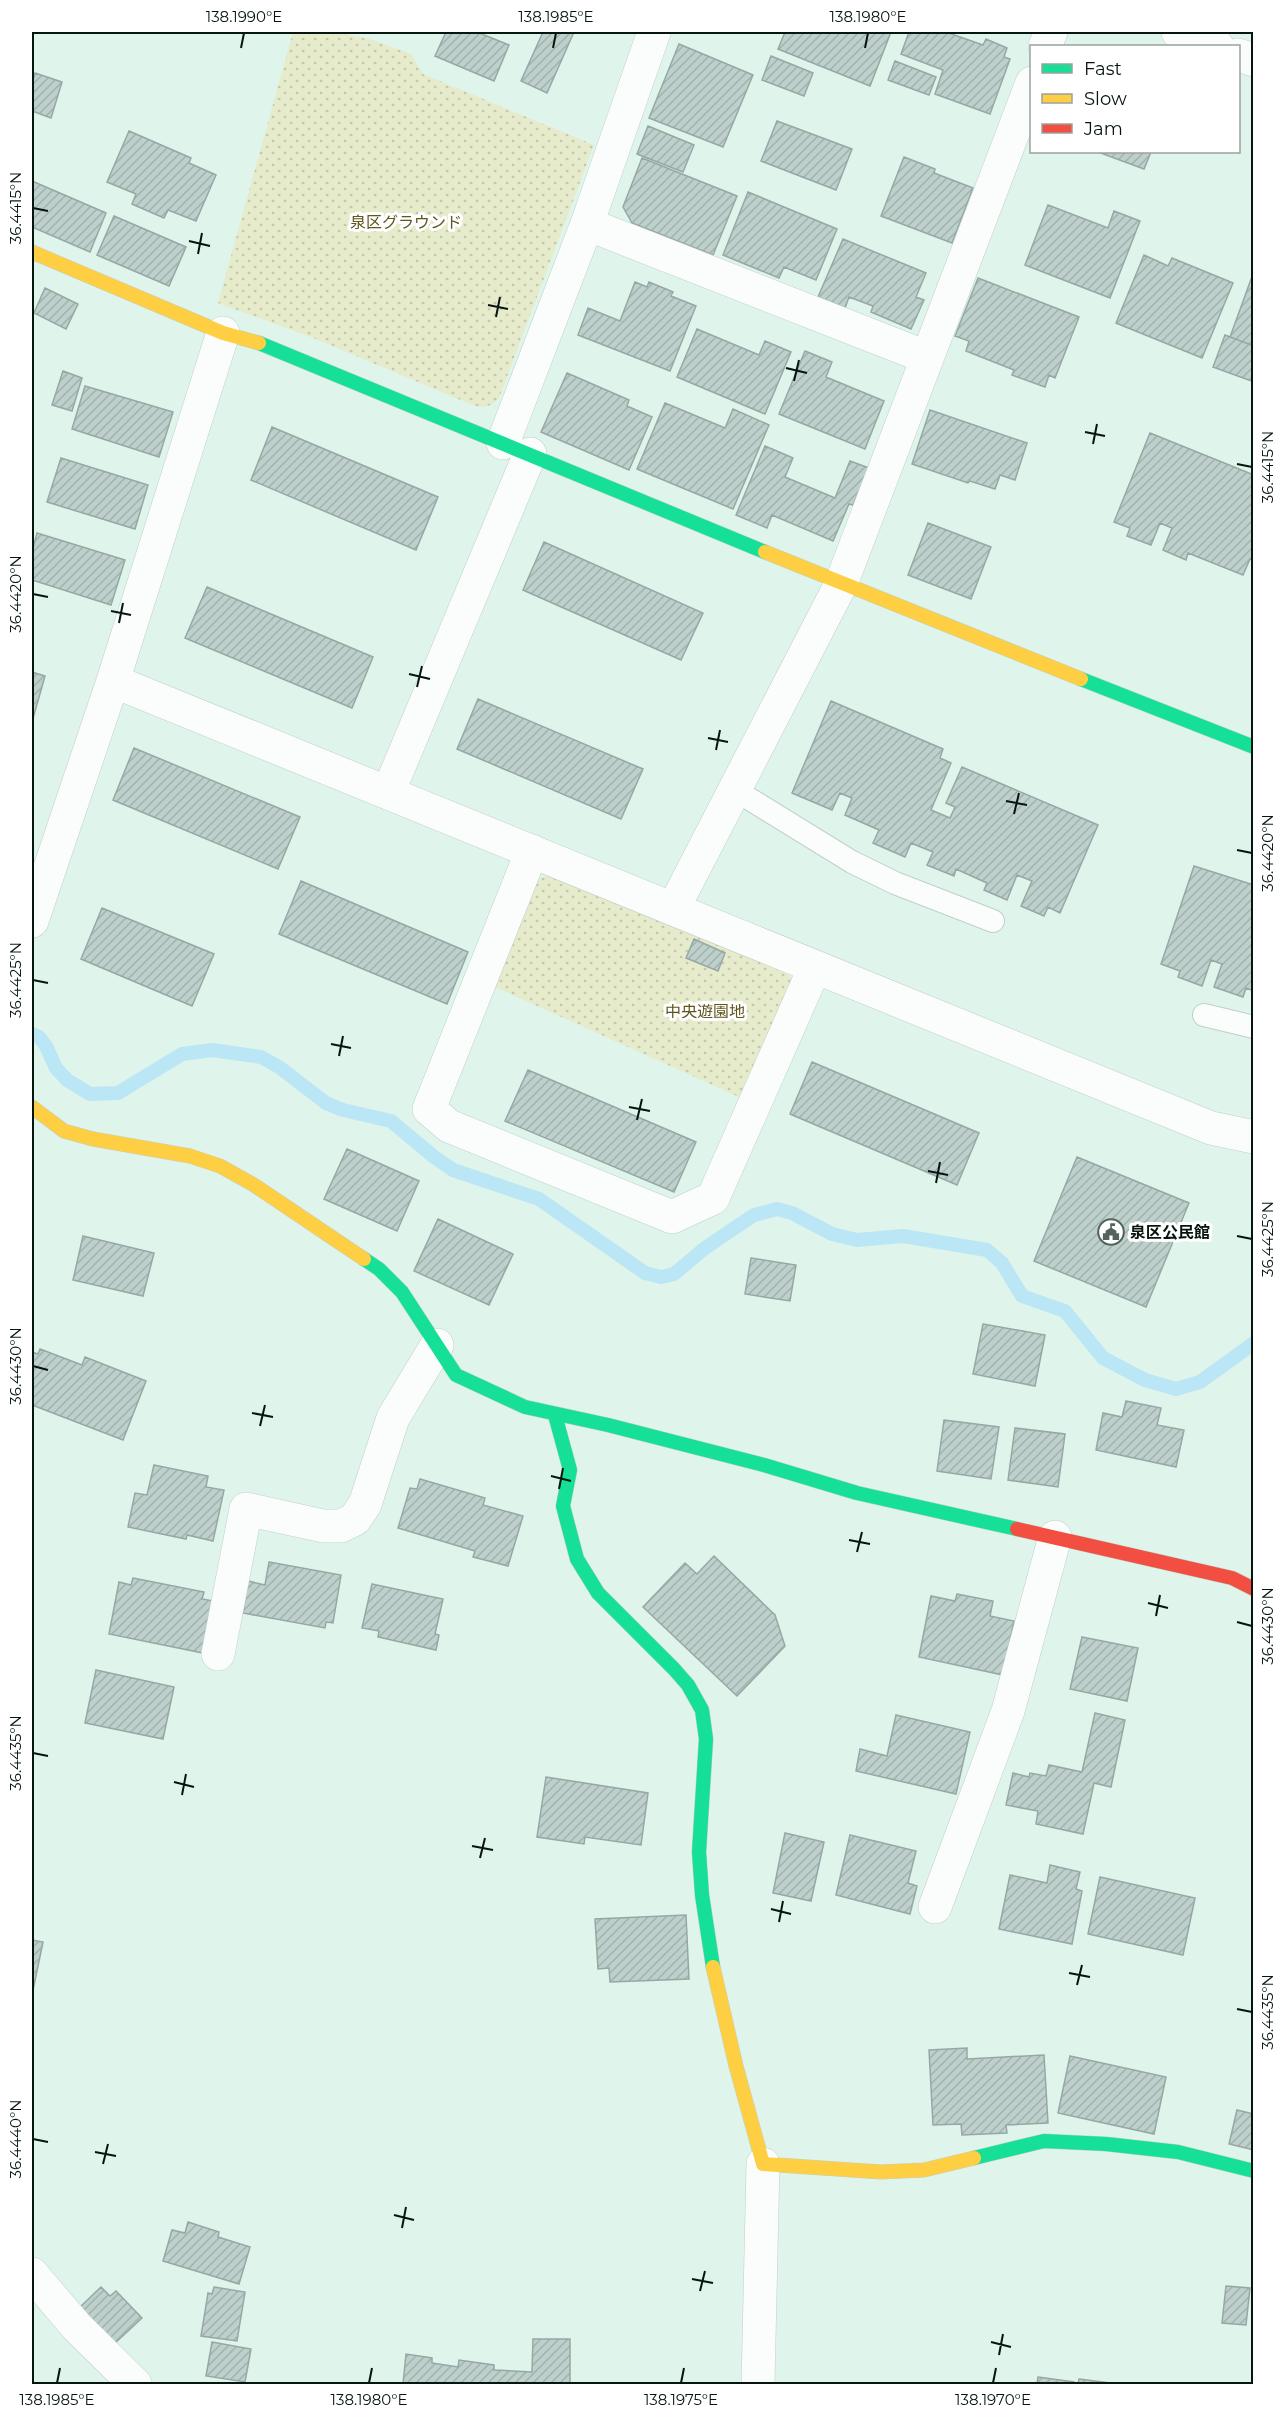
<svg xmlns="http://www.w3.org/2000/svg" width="1285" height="2416" font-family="Montserrat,'Noto Sans JP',sans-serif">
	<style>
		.park { fill: url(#park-dots) }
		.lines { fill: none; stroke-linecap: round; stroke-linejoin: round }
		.stream { stroke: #bbe6f5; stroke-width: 14 }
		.building { fill: url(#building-hatch); stroke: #96a8a4; stroke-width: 1.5 }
		.lane-casing { stroke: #c0d0c8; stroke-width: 24 }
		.street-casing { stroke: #c0d0c8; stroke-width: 34 }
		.fast-casing { stroke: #c0d0c8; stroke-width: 15 }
		.slow-casing { stroke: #c0d0c8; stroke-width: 15 }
		.jam-casing { stroke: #c0d0c8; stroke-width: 15 }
		.lane { stroke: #fafdfc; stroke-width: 22 }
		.street { stroke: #fafdfc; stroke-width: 33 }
		.fast { stroke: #16e098; stroke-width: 14 }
		.slow { stroke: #ffcf43; stroke-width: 14 }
		.jam { stroke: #f24e42; stroke-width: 14 }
		.ticks { fill: none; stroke: #07150f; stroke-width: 2 }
		.labels { text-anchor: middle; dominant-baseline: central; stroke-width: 6; stroke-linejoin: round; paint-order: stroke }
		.park-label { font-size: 16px; fill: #60561e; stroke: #fff }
		.poi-label { font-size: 16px; font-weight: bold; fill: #07150f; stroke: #fff; text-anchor: start }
		.neatline { fill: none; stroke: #07150f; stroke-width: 2 }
		.ticks-label { font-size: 15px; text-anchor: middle; fill: #07150f }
	</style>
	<defs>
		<pattern id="park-dots" width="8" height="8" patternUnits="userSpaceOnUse" patternTransform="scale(1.5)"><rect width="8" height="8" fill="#e6ebcc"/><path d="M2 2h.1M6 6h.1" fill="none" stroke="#c4c9ae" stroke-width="1.8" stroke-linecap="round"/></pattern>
		<pattern id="building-hatch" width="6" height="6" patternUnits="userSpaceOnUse" patternTransform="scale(1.5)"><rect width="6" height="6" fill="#bed0cc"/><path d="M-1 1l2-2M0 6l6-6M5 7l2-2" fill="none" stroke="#a2b2ae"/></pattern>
	</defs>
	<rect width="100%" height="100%" fill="#dff4ea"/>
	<!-- park -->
	<path class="park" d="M293,32H335L370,39L411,54L423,74L594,145L499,398C492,406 486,408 475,406L311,337L218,303Z
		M548,876L786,973L792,979L739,1097L495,987L534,885L541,878Z"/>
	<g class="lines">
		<!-- stream -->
		<path class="stream" d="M32,1034L39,1037L46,1046L56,1068L67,1080L90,1094L118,1093L182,1054L212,1050L261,1057L279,1067L326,1103L343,1110L391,1121L433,1156L453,1170L539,1199L645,1273L661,1277L674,1274L705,1248L754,1215L777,1209L792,1213L832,1234L857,1240L903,1236L987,1250L1002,1263L1022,1296L1065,1311L1103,1358L1145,1380L1176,1389L1200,1382L1254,1343"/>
	</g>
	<!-- building -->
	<path class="building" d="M446,32H477L509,45L494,81L435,56Z
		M543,32H574L547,93L521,81Z
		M785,32H891L870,86L778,49Z
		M909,32H946L983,45L986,39L1007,48L1004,57L1010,59L990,114L935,94L943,70L901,54Z
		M679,44L753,75L723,147L649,118Z
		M771,56L813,73L804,96L762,80Z
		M895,61L936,77L929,95L888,80Z
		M35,73L62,82L51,118L32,111V84Z
		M777,121L852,149L836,190L761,161Z
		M648,126L694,145L683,172L637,154Z
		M129,131L191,158L189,163L216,175L196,221L168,210L164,218L132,204L136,194L107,182Z
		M1098,152H1151L1144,169Z
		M904,157L935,169L934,173L973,188L952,243L881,216Z
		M642,158L737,196L713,255L632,223L623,207Z
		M32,181L106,213L90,252L32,227Z
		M748,192L837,229L816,280L784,267L779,278L723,255Z
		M1048,205L1108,228L1114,211L1140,221L1110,298L1025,265Z
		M114,216L186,247L169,286L97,255Z
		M843,239L926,273L916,297L924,300L911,329L871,312L873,306L849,297L845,308L818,297Z
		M1144,255L1168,266L1172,258L1233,283L1202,358L1116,323Z
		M1254,271V346L1230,337Z
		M978,278L1079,317L1055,378L1049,375L1045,387L1012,375L1014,370L966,351L969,341L955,336Z
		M635,282L647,287L649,282L673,292L671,296L696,306L670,371L578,335L588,308L620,321Z
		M45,288L78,304L66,329L34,313Z
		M697,329L759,355L765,341L791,352L765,414L677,377Z
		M1225,335L1254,346V382L1213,367Z
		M805,351L832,362L826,377L884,401L865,449L779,414Z
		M63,371L82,378L72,411L52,405Z
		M567,373L629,400L627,406L652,417L629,470L541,432Z
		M85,386L173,412L159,457L72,429Z
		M665,403L725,428L733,409L769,425L733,509L637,469Z
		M930,410L1027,443L1015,480L1000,475L995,489L970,481L968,483L912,464Z
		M272,427L438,497L416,550L251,480Z
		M1150,433L1254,475V560L1250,559L1243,575L1188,553L1186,560L1163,550L1172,528L1160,523L1151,545L1127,536L1130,528L1114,522Z
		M765,446L793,458L785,477L835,498L850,461L869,468L853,505L849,504L833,541L772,515L767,528L736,515Z
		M61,458L148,485L135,529L47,502Z
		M928,523L991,547L971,599L908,575Z
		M37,533L125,560L111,605L32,580V552Z
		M544,542L703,613L681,660L523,590Z
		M207,587L373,657L352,708L185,638Z
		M32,672L45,676L32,722Z
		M478,699L643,769L621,819L457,749Z
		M831,701L943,749L940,758L951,763L931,810L950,818L955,807L946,803L962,767L1098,825L1060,913L1048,907L1044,916L1021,906L1032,881L1017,875L1007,900L984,890L987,883L956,869L954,876L927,865L933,852L911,843L905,857L873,843L879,830L845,815L852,798L840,793L832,810L792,793Z
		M134,748L300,817L278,869L113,800Z
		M1194,866L1254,885V991L1246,988L1243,997L1214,987L1222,964L1211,960L1202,986L1178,977L1180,971L1161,964Z
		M301,881L468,952L447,1004L279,934Z
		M102,908L214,954L192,1006L81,959Z
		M694,939L725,953L718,971L686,958Z
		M812,1062L979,1133L957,1185L790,1114Z
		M528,1070L696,1142L674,1192L505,1121Z
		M347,1149L419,1181L397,1231L324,1199Z
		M1077,1157L1189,1203L1146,1307L1034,1261Z
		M438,1219L513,1254L489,1305L414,1271Z
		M83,1236L154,1253L143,1296L73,1280Z
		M751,1258L796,1265L790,1301L745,1294Z
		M983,1324L1045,1335L1035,1386L973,1374Z
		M40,1349L82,1365L85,1357L146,1381L123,1440L32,1405V1352L38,1354Z
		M1126,1401L1161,1408L1157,1425L1184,1430L1176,1467L1096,1450L1103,1413L1122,1417Z
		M944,1420L999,1427L991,1479L937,1471Z
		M1015,1428L1065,1434L1058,1487L1008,1480Z
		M154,1465L208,1476L206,1487L224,1490L213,1541L187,1535L186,1539L128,1527L135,1493L147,1495Z
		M420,1479L485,1498L483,1505L523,1516L508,1566L473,1557L475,1551L398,1528L410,1488L417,1489Z
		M714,1556L775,1615L785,1646L737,1696L643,1607L685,1563L697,1574Z
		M269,1562L341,1575L333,1623L326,1622L325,1628L243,1613L248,1581L265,1585Z
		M133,1578L204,1592L202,1599L214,1601L203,1653L109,1634L119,1582L131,1585Z
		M372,1584L443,1599L435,1634L439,1635L436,1650L378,1637L379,1631L362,1628Z
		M957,1594L993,1601L990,1616L1014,1621L1003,1675L919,1657L931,1596L955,1601Z
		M1082,1637L1138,1648L1127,1701L1070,1689Z
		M96,1670L174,1687L163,1739L85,1723Z
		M1095,1713L1125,1720L1111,1787L1094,1783L1083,1834L1036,1824L1038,1811L1006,1805L1013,1773L1029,1777L1030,1773L1046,1776L1049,1765L1082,1772Z
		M896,1715L970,1732L956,1794L856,1771L860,1749L887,1756Z
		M546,1777L648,1793L641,1845L585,1837L584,1844L537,1837Z
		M785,1833L824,1842L811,1901L773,1893Z
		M850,1835L916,1851L908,1883L917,1886L910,1914L836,1895Z
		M1050,1865L1080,1872L1076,1889L1082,1891L1072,1944L999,1929L1010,1875L1047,1883Z
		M1100,1877L1195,1898L1183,1955L1088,1934Z
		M686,1915L689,1979L610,1982L609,1968L598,1969L595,1919Z
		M32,1940L43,1942L32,1995Z
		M967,2048V2059L1044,2055L1048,2123L1006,2125L1007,2133L962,2135L961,2124L933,2125L929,2050Z
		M1070,2056L1166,2077L1154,2134L1058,2113Z
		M1237,2110L1254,2114V2150L1229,2144Z
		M188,2222L219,2232L218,2237L250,2247L239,2284L163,2261L172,2230L185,2233Z
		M1226,2286L1250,2288L1246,2325L1222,2323Z
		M101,2287L110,2296L116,2291L142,2318L113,2345L78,2309Z
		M214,2287L245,2292L237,2341L201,2336L208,2293L212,2294Z
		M533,2339H570V2384H403L406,2354L432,2358V2363L458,2367L459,2360L494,2365V2370L532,2372Z
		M212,2342L251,2349L245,2382L206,2376Z
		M1038,2377L1074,2382V2384H1037Z
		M1079,2379L1110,2383V2384H1078Z"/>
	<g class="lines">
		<!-- lane casing -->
		<g class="lane-casing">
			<path id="lane" d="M735,790L852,862L895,883L993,921
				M1204,1015L1254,1027"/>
		</g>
		<!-- street casing -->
		<g class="street-casing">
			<path id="street" d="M1178,32L1217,46
				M1045,46L1051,32
				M1238,55L1254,60
				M587,224L926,357
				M503,443L587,224L654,32
				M113,681L1211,1128L1254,1137
				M388,793L530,454
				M532,851L429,1109L449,1126L672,1217L713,1198L815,967
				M673,909L841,584L1032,83
				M32,921L113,681L223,333
				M218,1654L246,1509L323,1526H341L355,1519L365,1504L393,1418L437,1345
				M935,1907L1008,1711L1055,1537
				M32,2274L77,2327L135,2384
				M758,2384L763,2164"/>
		</g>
		<!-- fast casing -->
		<g class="fast-casing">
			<path id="fast" d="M259,343L765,552
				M1081,679L1254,747
				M364,1259L379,1269L402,1292L456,1375L525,1407L608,1425L764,1465L857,1493L1017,1529
				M555,1415L570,1470L563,1506L577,1559L598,1593L674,1669L688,1685L702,1710L706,1739L699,1852L702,1895L713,1967
				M974,2158L1044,2141L1106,2144L1178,2152L1254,2171"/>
		</g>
		<!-- slow casing -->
		<g class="slow-casing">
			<path id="slow" d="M32,252L223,333L259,343
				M765,552L1081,679
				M32,1107L64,1131L93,1139L190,1156L220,1166L254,1185L364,1259
				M713,1967L736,2066L763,2164L881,2172L924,2170L974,2158"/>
		</g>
		<!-- jam casing -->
		<g class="jam-casing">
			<path id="jam" d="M1017,1529L1232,1578L1254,1589"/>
		</g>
		<!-- lane -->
		<use href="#lane" class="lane"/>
		<!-- street -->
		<use href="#street" class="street"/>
		<!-- fast -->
		<use href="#fast" class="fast"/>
		<!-- slow -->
		<use href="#slow" class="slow"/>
		<!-- jam -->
		<use href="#jam" class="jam"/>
	</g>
	<!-- ticks -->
	<path class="ticks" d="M241,48L244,33M553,48L556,33M865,48L868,33M33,208L48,211M189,241L210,246M198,254L202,233M488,305L508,309M496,317L500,297M786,368L807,373M794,381L799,360M1085,432L1105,436M1093,444L1097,424M1237,464L1252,467M33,594L48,597M111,611L131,615M119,623L123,603M409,674L430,679M417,687L422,666M708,738L728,742M716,750L720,730M1006,801L1027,805M1014,814L1019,793M1237,850L1252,853M33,980L48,983M331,1044L351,1048M339,1056L343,1036M629,1107L650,1111M637,1120L642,1099M928,1171L948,1175M936,1183L940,1162M1237,1236L1252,1239M33,1366L48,1370M252,1413L273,1417M260,1426L265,1405M551,1476L571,1481M559,1489L563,1468M849,1540L870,1544M857,1552L862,1532M1148,1603L1168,1608M1156,1616L1160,1595M1237,1622L1252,1626M33,1753L48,1756M174,1782L194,1787M182,1795L186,1774M472,1846L493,1850M480,1858L485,1838M771,1909L791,1914M779,1922L783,1901M1069,1973L1090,1977M1077,1985L1082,1965M1237,2009L1252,2012M33,2139L48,2142M95,2152L116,2156M103,2164L108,2144M394,2215L414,2220M402,2228L406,2207M692,2279L713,2283M700,2291L705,2271M991,2342L1011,2347M999,2355L1003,2334M57,2383L60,2368M369,2383L372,2368M681,2383L684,2368M993,2383L996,2368"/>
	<!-- icons -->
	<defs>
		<g id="civic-ring" transform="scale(1.35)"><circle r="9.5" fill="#fff" stroke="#53635c" stroke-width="1.5"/><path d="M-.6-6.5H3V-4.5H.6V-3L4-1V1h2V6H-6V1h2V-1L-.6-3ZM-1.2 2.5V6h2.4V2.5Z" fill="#53635c"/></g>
	</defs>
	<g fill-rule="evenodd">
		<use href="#civic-ring" x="1111" y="1232"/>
	</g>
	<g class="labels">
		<!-- park labels -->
		<g class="park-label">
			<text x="406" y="222">泉区グラウンド</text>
			<text x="705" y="1011">中央遊園地</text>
		</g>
		<!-- poi labels -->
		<g class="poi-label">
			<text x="1130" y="1232">泉区公民館</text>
		</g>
	</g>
	<!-- border -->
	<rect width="1285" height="2416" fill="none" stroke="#ffffff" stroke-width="66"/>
	<!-- legend -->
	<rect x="1030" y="45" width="210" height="108" fill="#ffffff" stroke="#9ca19f" stroke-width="1.5"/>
	<rect x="1042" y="64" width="30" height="9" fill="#16e098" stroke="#9ca19f" stroke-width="1.5"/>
	<text x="1084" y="75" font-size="18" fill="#07150f">Fast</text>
	<rect x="1042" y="94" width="30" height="9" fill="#ffcf43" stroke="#9ca19f" stroke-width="1.5"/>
	<text x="1084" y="105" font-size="18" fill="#07150f">Slow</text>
	<rect x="1042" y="124" width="30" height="9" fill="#f24e42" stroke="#9ca19f" stroke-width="1.5"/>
	<text x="1084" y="135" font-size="18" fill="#07150f">Jam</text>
	<rect x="33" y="33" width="1219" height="2350" class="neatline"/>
	<g class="ticks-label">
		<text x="244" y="22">138.1990°E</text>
		<text x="556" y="22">138.1985°E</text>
		<text x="868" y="22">138.1980°E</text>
		<text transform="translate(16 208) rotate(-90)" y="5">36.4415°N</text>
		<text transform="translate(1268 467) rotate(-90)" y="5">36.4415°N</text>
		<text transform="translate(16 594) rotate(-90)" y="5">36.4420°N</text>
		<text transform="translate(1268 853) rotate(-90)" y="5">36.4420°N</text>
		<text transform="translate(16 980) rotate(-90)" y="5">36.4425°N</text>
		<text transform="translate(1268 1239) rotate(-90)" y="5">36.4425°N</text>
		<text transform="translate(16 1366) rotate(-90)" y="5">36.4430°N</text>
		<text transform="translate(1268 1626) rotate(-90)" y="5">36.4430°N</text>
		<text transform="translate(16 1753) rotate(-90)" y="5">36.4435°N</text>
		<text transform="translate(1268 2012) rotate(-90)" y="5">36.4435°N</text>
		<text transform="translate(16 2139) rotate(-90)" y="5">36.4440°N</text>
		<text x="57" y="2405">138.1985°E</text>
		<text x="369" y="2405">138.1980°E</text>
		<text x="681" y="2405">138.1975°E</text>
		<text x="993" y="2405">138.1970°E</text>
	</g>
</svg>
